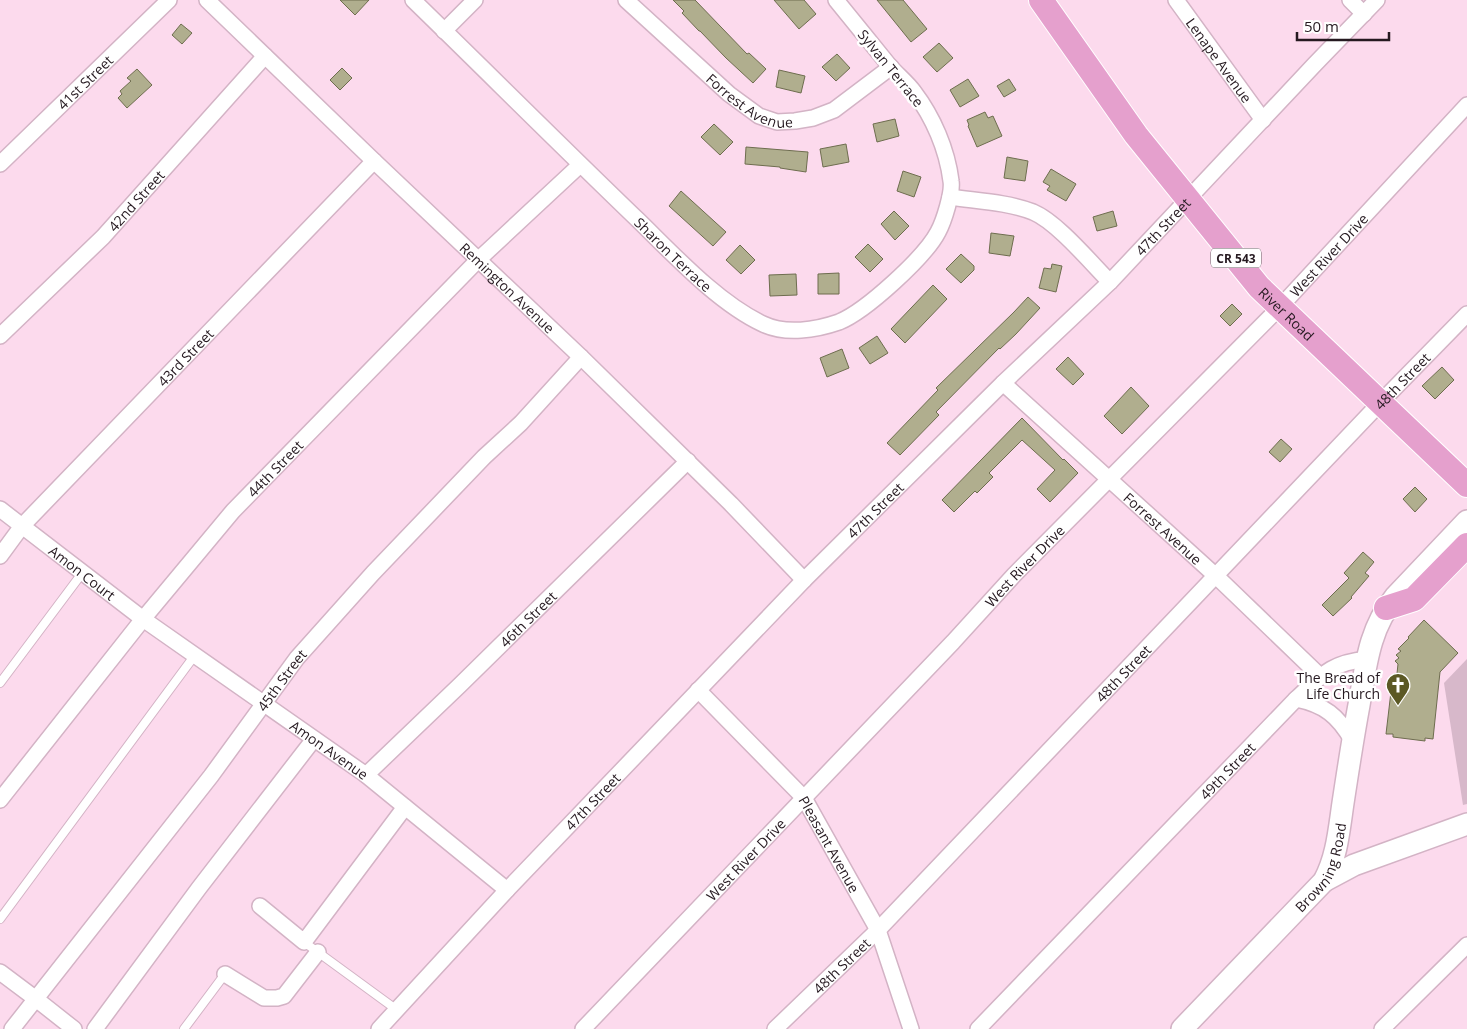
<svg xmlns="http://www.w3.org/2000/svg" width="1467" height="1029" font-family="'Open Sans',sans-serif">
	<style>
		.green { fill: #d7b8ca }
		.building { fill: #b0ae8e; stroke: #6e6d4f }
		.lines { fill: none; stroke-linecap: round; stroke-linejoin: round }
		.lane-casing { stroke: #d3b3c5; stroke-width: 10 }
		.street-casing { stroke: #d3b3c5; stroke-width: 18 }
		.secondary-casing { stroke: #d3b3c5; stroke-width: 24 }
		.primary-casing { stroke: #fff; stroke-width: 26 }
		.lane { stroke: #fff; stroke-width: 8 }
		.street { stroke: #fff; stroke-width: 15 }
		.secondary { stroke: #fff; stroke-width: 21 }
		.primary { stroke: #e5a0cd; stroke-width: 24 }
		.labels { text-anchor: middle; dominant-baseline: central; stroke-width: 5; stroke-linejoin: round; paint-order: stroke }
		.shield { fill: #fff; stroke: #665e63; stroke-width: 1 }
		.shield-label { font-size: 12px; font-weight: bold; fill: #251920 }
		.street-label { font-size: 14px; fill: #251920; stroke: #fff }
		.poi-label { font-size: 14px; fill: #251920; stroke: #fff; text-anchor: end }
	</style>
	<rect width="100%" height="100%" fill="#fcdaed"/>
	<!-- green -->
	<path class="green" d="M1467,659V804L1463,805L1444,683Z"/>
	<!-- building -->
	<path class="building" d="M340,0H369L355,15Z
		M673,0H695L747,54L749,53L766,69L753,83L726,58L700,31H699L682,13L684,11Z
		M774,0H804L816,14L799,29Z
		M877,0H903L927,29L911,42Z
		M181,24L192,33L182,44L172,35Z
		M939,43L953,58L937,72L923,57Z
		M837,54L850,68L836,81L822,67Z
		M342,68L352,78L340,90L330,80Z
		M137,69L152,85L127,108L118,98L122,94L120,91L131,81L127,78Z
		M779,70L805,76L801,93L776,87Z
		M968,79L979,96L960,107L950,90Z
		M1009,79L1016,90L1004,97L997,86Z
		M985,112L988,118L993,116L1002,136L977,147L968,126L969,125L967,120Z
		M895,119L899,136L877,142L873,124Z
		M714,124L733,142L720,155L701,137Z
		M846,144L849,162L823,167L820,149Z
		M746,147L808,152L806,172L780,168V167L745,164Z
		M1007,157L1028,161L1025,181L1004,178Z
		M1051,169L1076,184L1066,201L1047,190L1050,186L1043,182Z
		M903,171L921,177L914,197L897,191Z
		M681,191L726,232L713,246L669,206Z
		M894,211L909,226L895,240L881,224Z
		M1113,211L1117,226L1097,231L1093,217Z
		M991,233L1014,236L1010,256L989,253Z
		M868,244L883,259L870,272L855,257Z
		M740,245L755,260L741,274L726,260Z
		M961,254L974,266V270L961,283L946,269Z
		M1052,264L1062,266L1056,292L1039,288L1044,268L1051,269Z
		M839,273V294H818V274Z
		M796,274L797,295L770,296L769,275Z
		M933,285L947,299L905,343L891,329Z
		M1028,297L1040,308L1016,334L1000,349L999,348L936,412L939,415L900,455L887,443L938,390L936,388L1014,312Z
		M1232,304L1242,314L1230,326L1220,316Z
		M877,336L888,353L870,364L859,348Z
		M842,349L849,368L827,377L820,358Z
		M1068,357L1084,374L1073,385L1056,369Z
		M1442,367L1454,380L1435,399L1422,386Z
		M1131,387L1149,406L1122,434L1104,416Z
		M1022,418L1063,460L1064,459L1078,473L1050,502L1037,489L1055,470L1022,440L989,473L993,477L977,493L975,491L954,512L942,500Z
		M1281,439L1292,449L1280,462L1269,452Z
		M1415,487L1427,499L1415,512L1403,499Z
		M1363,552L1374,562L1365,573L1369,576L1351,597L1352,598L1333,616L1322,605L1349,578L1344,573Z
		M1424,620L1458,653L1440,672L1433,739L1425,738V741L1393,737V734H1386L1392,683H1396L1398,664L1395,661L1399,658L1396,655L1401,651L1398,649L1409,638L1408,637Z"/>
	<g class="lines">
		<!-- lane casing -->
		<g class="lane-casing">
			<path id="lane" d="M0,683L83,572
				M0,919L195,655
				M304,942L397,1010
				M184,1029L225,974"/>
		</g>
		<!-- street casing -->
		<g class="street-casing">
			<g id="street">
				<path id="s1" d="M207,0L374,161L581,357L731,504L804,580"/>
				<path id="s2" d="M413,0C488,73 562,147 638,220C674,255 718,303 763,324C786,335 816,330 839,322C866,311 925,257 938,232C944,221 953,192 951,181C947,149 933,117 914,92C907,82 896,74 888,64C871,43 853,21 836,0"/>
				<path id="s3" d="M626,0L729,94L759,116L777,122L795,121L813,118L834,110L891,67"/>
				<path id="s4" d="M1176,0L1263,120"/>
				<path d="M1350,0L1364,14"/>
				<path d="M444,31L475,0"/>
				<path id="s5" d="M0,164L169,0"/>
				<path d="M950,197C977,201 1007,202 1033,212C1057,222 1091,263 1110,282"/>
				<path id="s6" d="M0,336L103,237L265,56"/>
				<path id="s7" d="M1003,383L1216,576L1320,676"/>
				<path id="s8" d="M0,509L143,619L366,775L507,890"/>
				<path id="s9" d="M0,556L22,526L374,161"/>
				<path id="s10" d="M698,690L804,798L878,930L911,1029"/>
				<path d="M1296,699C1325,705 1338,716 1352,740"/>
				<path id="s11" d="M366,775L460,685L688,461"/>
				<path id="s12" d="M0,800L143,619L233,511L478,260L580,165"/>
				<path d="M260,906L304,942L405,807"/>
				<path d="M0,972L36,999L74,1029"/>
				<path d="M225,974L264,998H277L284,996L318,952"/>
				<path id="s13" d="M12,1029L211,776L297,658L373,573L484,457L521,423L581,357"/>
				<path d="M95,1029L199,888L314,739"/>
				<path id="s14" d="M379,1029L507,890L804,580L1003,383L1110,282L1315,64L1377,0"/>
				<path id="s15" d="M583,1029L953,642L1014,575L1280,307L1467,105"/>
				<path id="s16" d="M775,1029L878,930L1381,402L1467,314"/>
				<path id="s17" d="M978,1029L1296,699C1322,675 1330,663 1367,659"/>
				<path d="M1382,1029L1467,945"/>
			</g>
		</g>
		<!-- secondary casing -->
		<g class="secondary-casing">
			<g id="secondary">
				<path d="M1324,881L1354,865L1467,824"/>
				<path id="s18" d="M1182,1029L1324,881C1337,857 1339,830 1343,803C1348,770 1353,737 1359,705C1366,665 1369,629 1395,597L1467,521"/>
			</g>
		</g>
		<!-- primary casing -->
		<g class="primary-casing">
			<g id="primary">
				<path id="s19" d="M1041,0L1136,135L1259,287L1467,485"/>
				<path d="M1386,608L1414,599L1467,545"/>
			</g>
		</g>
		<!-- lane -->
		<use href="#lane" class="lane"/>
		<!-- street -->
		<use href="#street" class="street"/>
		<!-- secondary -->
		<use href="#secondary" class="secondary"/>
		<!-- primary -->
		<use href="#primary" class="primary"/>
	</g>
	<!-- icons -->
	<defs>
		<g id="church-pin" transform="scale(1.25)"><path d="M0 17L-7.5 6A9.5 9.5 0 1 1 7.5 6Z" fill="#5b5824" stroke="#fff"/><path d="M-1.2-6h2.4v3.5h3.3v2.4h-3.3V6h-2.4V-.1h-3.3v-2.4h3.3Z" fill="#fff"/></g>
	</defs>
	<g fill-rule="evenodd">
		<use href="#church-pin" x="1398" y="685"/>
	</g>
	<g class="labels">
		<!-- shield labels -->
		<rect class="shield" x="1211" y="248.5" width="50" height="19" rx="4"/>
		<g class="shield-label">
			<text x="1236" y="258">CR 543</text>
		</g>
		<!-- street labels -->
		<g class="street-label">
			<text stroke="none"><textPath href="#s4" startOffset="74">Lenape Avenue</textPath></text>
			<text transform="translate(891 68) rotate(51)">Sylvan Terrace</text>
			<text stroke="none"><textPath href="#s5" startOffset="118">41st Street</textPath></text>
			<text stroke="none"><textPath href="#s3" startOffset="162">Forrest Avenue</textPath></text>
			<text stroke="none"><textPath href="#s6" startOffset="192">42nd Street</textPath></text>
			<text stroke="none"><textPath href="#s14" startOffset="1122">47th Street</textPath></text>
			<text stroke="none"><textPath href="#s2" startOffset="364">Sharon Terrace</textPath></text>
			<text stroke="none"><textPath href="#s15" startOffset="1075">West River Drive</textPath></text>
			<text stroke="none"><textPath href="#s1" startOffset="416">Remington Avenue</textPath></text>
			<text stroke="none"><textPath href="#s19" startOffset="399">River Road</textPath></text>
			<text stroke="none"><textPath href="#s9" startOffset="272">43rd Street</textPath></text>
			<text stroke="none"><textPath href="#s16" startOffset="902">48th Street</textPath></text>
			<text stroke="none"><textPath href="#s12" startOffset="431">44th Street</textPath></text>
			<text stroke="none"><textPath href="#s14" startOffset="718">47th Street</textPath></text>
			<text stroke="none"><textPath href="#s7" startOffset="216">Forrest Avenue</textPath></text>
			<text stroke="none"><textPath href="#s15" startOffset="640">West River Drive</textPath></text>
			<text stroke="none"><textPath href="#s8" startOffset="104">Amon Court</textPath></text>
			<text stroke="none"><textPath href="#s11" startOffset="225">46th Street</textPath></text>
			<text stroke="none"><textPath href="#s16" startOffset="498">48th Street</textPath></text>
			<text stroke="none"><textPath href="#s13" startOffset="441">45th Street</textPath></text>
			<text stroke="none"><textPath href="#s8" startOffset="408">Amon Avenue</textPath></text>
			<text stroke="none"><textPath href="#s17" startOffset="359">49th Street</textPath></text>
			<text stroke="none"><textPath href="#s14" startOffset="312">47th Street</textPath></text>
			<text stroke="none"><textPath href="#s10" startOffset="204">Pleasant Avenue</textPath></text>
			<text stroke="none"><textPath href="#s15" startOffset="235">West River Drive</textPath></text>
			<text stroke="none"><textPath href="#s18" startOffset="216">Browning Road</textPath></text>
			<text stroke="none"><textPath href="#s16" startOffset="92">48th Street</textPath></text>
		</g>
		<!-- poi labels -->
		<g class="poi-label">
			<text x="1380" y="677">The Bread of<tspan x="1380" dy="16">Life Church</tspan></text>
		</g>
	</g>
	<!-- scale -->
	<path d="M1297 32v8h92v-8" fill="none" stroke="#251920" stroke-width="2.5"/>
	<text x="1304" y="32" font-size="15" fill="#251920" stroke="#ffffff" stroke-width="4" paint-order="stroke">50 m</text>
</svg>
